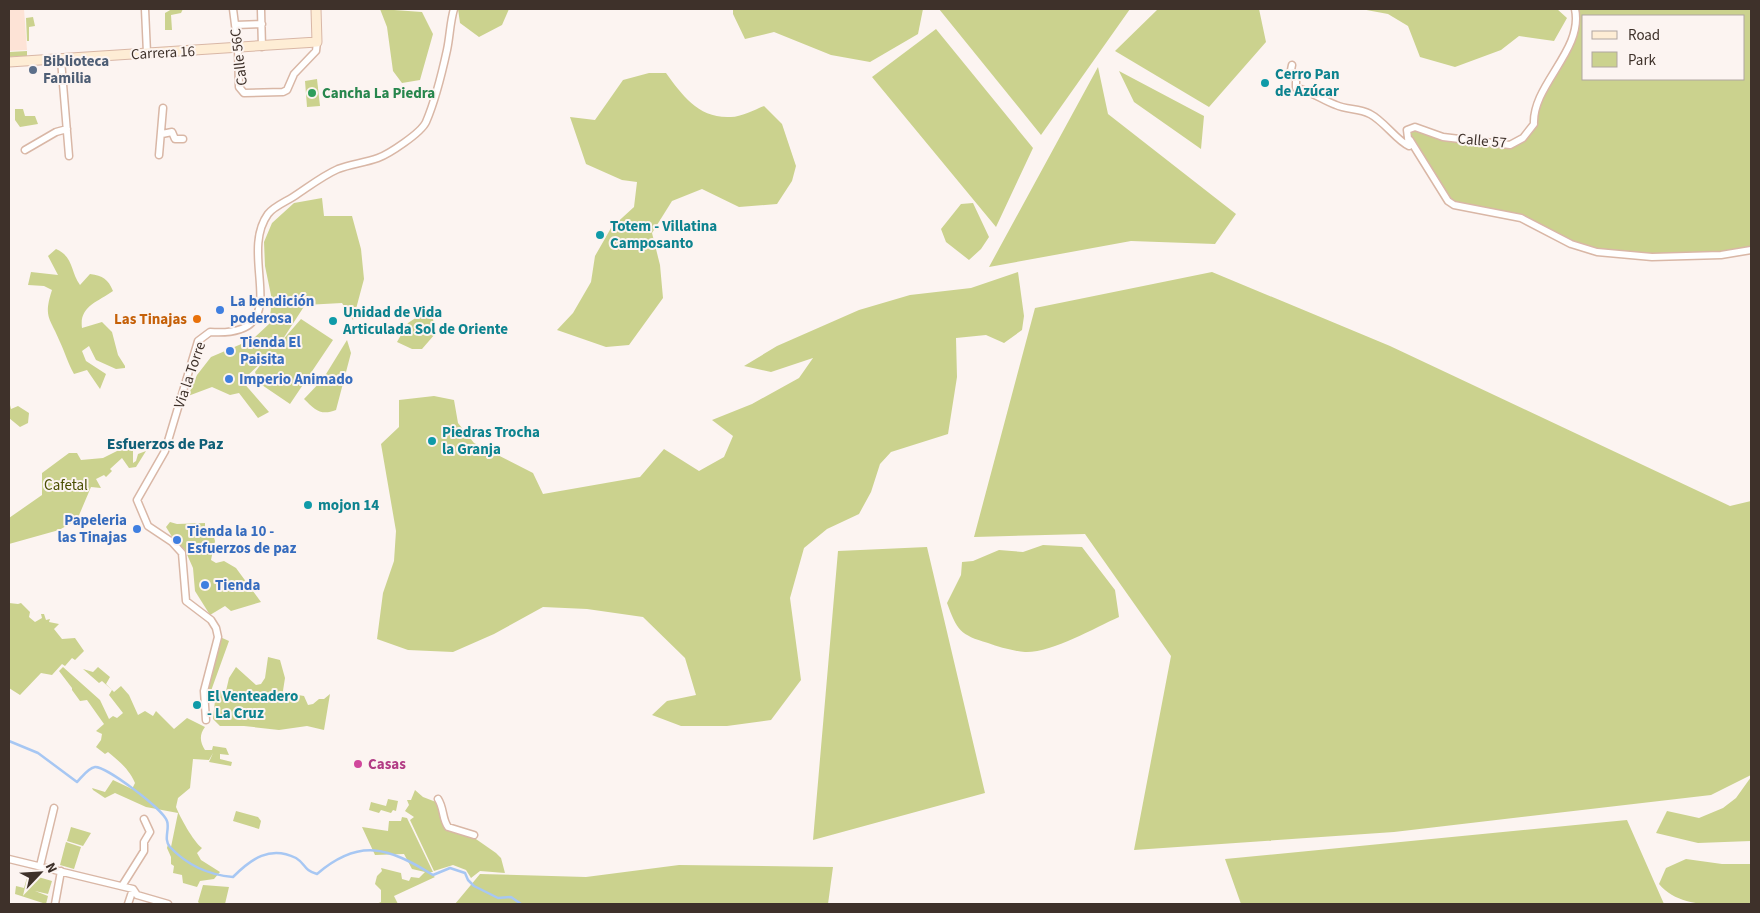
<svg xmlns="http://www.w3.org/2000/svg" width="1760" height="913" font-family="'Source Sans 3',sans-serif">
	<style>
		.built { fill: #fde3d6 }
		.green { fill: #cbd28e; fill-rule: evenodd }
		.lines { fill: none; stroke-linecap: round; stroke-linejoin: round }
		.stream { stroke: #a7c7f3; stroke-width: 2.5 }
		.street-casing { stroke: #d9b7a6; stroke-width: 9 }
		.secondary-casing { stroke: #d9b7a6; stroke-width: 11 }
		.street { stroke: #fff; stroke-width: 6 }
		.secondary { stroke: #feedd5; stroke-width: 9 }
		.service-dot { fill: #5c6f8a; stroke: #fcf4f1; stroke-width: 2 }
		.culture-dot { fill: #0f9aa8; stroke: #fcf4f1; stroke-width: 2 }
		.leisure-dot { fill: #2e9e5b; stroke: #fcf4f1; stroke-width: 2 }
		.shop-dot { fill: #3f7fe0; stroke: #fcf4f1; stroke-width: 2 }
		.food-dot { fill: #e8710a; stroke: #fcf4f1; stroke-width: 2 }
		.hotel-dot { fill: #d1479c; stroke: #fcf4f1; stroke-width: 2 }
		.labels { text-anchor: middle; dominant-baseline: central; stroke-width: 4; stroke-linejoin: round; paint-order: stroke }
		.street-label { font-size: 15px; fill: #3e312a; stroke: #fcf4f1 }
		.service-label { font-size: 15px; font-weight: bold; fill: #4e5e75; stroke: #fcf4f1; text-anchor: start }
		.culture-label { font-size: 15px; font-weight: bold; fill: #0d838f; stroke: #fcf4f1; text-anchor: start }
		.leisure-label { font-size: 15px; font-weight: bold; fill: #27864d; stroke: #fcf4f1; text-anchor: start }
		.shop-label { font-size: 15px; font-weight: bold; fill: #366cbe; stroke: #fcf4f1; text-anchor: start }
		.food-label { font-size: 15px; font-weight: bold; fill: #c56008; stroke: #fcf4f1; text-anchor: end }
		.park-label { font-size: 15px; fill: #4b4f03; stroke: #fcf4f1 }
		.hotel-label { font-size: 15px; font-weight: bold; fill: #b23c85; stroke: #fcf4f1; text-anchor: start }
		.neighbourhood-label { font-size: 16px; font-weight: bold; fill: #0f5f77; stroke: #fcf4f1 }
	</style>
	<rect width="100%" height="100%" fill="#fcf4f1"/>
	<!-- built -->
	<path class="built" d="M9,9H24L27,50L9,51Z"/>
	<!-- green -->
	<path class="green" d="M172,9H183L181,13L171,15L172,30H165V13Z
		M380,9L422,12L433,34L420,80L402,83L393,71L387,27Z
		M458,9H509L502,25L479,37L460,23Z
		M733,9H923L918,34L870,62L831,55L774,32L745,39L733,14Z
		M939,9H1130L1041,135Z
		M1158,9H1259L1266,42L1209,107L1115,51Z
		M1361,9H1557L1567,18L1554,41L1519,36L1501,50L1455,67L1420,57L1408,26L1388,14Z
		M1575,9H1751V250L1685,255L1597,252L1571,244L1521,218L1454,205L1408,137L1409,127L1510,145L1534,124V115L1571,38ZM1584,16H1744V79H1584Z
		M33,17L35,26L29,27V41H27L26,18Z
		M936,29L1033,148L996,227L872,77Z
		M27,51V56L9,57V52Z
		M1098,67L1108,114L1236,214L1215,244L1131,241L989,267Z
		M1119,71L1204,116L1201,149L1134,102Z
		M649,73H666C682,95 699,119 731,117C741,117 754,110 764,106L782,124L796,166L792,181L777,204L739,207L702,189L672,201L652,233L660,265L663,298L629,345L606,347L557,330L573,313L591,282L595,256L611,228L634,207L637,182L622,180L586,164L570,117L595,120L623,80Z
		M317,79L320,106L307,107L305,81Z
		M15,109H23L25,116H35L38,124L20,127L15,120Z
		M322,198L324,216H352L361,249L364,279L353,320L342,303L305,305L281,342L301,319L333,340L290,404L259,383L255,372L265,359L242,381L269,412L258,418L239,393L230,395L212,387L188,396L197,375L211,357L253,339L269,324L272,300L265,266L264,242L272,223L294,203Z
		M973,203L989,237L981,249L969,260L946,242L941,229L961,204Z
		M56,249C74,257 70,271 80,285L90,274C103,276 108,279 113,291C98,302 79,306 82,328L102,322L112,332L118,355L125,366V368L116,369L96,360L89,346L82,351L86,361L106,374L100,389L87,370L74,374C68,363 65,353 60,342C50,317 43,318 52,290L44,286L28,285L31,272L58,275L48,256Z
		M1018,272L1024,316L1022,330L1004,343L986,335L956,338L957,377L948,434L891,452L880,464L871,492L859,514L827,529L804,548L790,598L801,680L771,720L727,726H681L652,715L667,701L696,695L685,658L643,617L587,609L543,607L494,634L453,652L408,650L377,639L383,593L394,561L396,531L381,444L399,427V400L434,396L454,400L458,423L474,443L533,473L543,494L640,477L664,449L699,471L724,457L733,436L712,420L752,404L799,378L813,358L771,372L744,366L777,346L859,310L910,295L971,288Z
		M1212,272L1390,346L1730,506L1751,501V775L1711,795L1394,832L1134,850L1171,656L1085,534L974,537L1035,308Z
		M423,313L433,319L435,334L422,349H412L397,342L408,323Z
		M347,340L351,353L336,410C321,416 315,410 304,399L323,379Z
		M9,401L11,409L18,406L29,413L28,423L20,427L9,418Z
		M133,443V463L136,461L138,454L146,451L136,467L129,468L122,458L110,469L112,471L106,477L104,475L96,479L101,488L91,487L77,520L59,530L9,544V518L42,495V473L69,453H77L81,460L103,458Z
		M170,522L177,524L205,523V530L212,531L215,541L211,560L216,563L224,561L236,568L261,602L231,611L225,606L210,615L195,591L193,568L185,550L174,540L166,527Z
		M1043,545L1082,547L1115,590L1119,617C1094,628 1052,653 1025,652C1013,651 999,647 988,643C960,635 957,630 947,603L961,575L962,562L973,561L999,550L1023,552Z
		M927,547L985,793L813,840L838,551Z
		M9,603L18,604L21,603L30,612L29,617L35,622L42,618L41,614H44L46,620L50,619L49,622L59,624L54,629L62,639L75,638L84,651L75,660L72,658L65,666L62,664L52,675L41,673L20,695L9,688Z
		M220,637L229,641L207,702L209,675Z
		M268,657L280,660L285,678L282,697L288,698L292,694L304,696L308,705L313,704L319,699H324L330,694L324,730L307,726L279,730L244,726H220L213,719L216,691H226L229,678L236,667L256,685L261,684L265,678Z
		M63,667L100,700L109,719L113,716L117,718L123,713L109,695L112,690L102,681L99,683L83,669L93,672L98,667L110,677L106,684L114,692L121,686L129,695L138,715L145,711L153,716L156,711L174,729L187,718L205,727C199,735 200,742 205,750H212L213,746L226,748L229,755L220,754V759L232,762L231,766L209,762L213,753L209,760L193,759L190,788L178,798L176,807C180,817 193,841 202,848L197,853L201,860L220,872L214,879L200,881L197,887L183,883L182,875L173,873L174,866L171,864V857L167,848L168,844L171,847L178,813L146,807L115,793L105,798L93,790L92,788L105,792L113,780L132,789L135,783C129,769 119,761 108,752L105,754L96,747L101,740L102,734L96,731L104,724L87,700L80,701L72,690V688L59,671Z
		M1751,777V841L1698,843L1656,833L1667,811L1699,818L1723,808L1736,798Z
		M415,790L423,797L436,802L441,811L445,830L473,837L496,853L501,858L505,873L480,871L471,878L466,870L453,865L434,871L410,820L414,817L405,811L409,805L407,800H411Z
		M388,799L398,801L396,811L393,810L391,813L381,810L379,813L369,810L371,802L386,806Z
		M236,811L258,817L261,821L259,829L233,821Z
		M402,817L407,818L433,872H428L435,877L394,896L398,904H376L381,902V890L375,884L377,876L382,871L381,868L401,873L402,879L409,881L411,877L419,878L425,872L412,869L404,854L375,855L362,827L388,831L389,821H401Z
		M1627,820L1664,904H1241L1225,859Z
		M71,827L91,833L83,846L67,841Z
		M66,842L81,847L74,869L60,865Z
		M1686,859L1722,864H1751V904C1720,904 1681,910 1659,884L1666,868Z
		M679,865L833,867L828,904H455L480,874L586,877Z
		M28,874L52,881L48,894L35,891L48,896L46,904L15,894L16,886L24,888Z
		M203,885L229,887L225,904H200L198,902Z"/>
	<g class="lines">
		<!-- stream -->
		<path class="stream" d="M9,741L38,753L77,782C82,777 88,768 95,767C106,766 163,809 167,821C170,829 163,839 170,847C187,865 209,875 233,877C251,859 270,845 296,858C306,864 303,870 317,874C360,837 389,848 433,875L450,868L465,873L468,880L474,886L498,898L511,897L521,904"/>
		<!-- street casing -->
		<g class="street-casing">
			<path id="street" d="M145,9L147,53
				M233,9L238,48L239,87L244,93L283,92L287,90L294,74L316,51L317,42
				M261,10L262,47
				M235,25L262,24
				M61,60L69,156
				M1292,65L1291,70L1296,80V88C1311,91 1322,100 1336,105C1347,110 1359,108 1370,114C1384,121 1397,141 1409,146L1407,130L1415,127L1443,137L1510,145L1523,138L1534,124C1532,85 1584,50 1575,9
				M162,134L172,132L175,139H183
				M1410,140L1448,201L1454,205L1521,218L1571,244L1597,252L1652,257L1721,255L1751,250
				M25,150L56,132L67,129
				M159,155L163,108
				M206,720L204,691L218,637L216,628L211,620L186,601L182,553L172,542L148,526L137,500L165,451L198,341L210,332C299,338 236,258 268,214C273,207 285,202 293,197C307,188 322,176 338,169C351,164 364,163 378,158C389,154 421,133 426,122C435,101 442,73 447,50C450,36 450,22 454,9
				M438,799C444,808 442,819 448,827L474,835
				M9,859L133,889L137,895L168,904
				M40,866L54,808
				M122,886L144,851V842L150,832L144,819
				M55,904L61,871
				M128,904L133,889"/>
		</g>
		<!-- secondary casing -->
		<g class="secondary-casing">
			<path id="secondary" d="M9,62L317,42L316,9"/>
		</g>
		<!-- street -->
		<use href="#street" class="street"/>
		<!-- secondary -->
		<use href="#secondary" class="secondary"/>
	</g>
	<!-- markers -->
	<circle class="service-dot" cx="33" cy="70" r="5"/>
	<g class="culture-dot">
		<circle cx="1265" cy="83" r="5"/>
		<circle cx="600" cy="235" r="5"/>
		<circle cx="333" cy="321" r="5"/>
		<circle cx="432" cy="441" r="5"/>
		<circle cx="308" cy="505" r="5"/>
		<circle cx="197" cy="705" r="5"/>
	</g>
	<circle class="leisure-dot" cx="312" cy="93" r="5"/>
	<g class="shop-dot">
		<circle cx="220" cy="310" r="5"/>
		<circle cx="230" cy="351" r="5"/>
		<circle cx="229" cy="379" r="5"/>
		<circle cx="137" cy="529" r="5"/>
		<circle cx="177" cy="540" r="5"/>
		<circle cx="205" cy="585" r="5"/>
	</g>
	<circle class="food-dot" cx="197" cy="319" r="5"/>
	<circle class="hotel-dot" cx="358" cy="764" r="5"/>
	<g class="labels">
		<!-- street labels -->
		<g class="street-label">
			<text transform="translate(163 53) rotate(-3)">Carrera 16</text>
			<text transform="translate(239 57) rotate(-97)">Calle 56C</text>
			<text transform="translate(1482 141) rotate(5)">Calle 57</text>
			<text transform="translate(190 375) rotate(-71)">Via la Torre</text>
		</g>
		<!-- service labels -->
		<g class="service-label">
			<text x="43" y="61">Biblioteca<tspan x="43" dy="17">Familia</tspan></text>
		</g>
		<!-- culture labels -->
		<g class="culture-label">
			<text x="1275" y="74">Cerro Pan<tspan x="1275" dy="17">de Azúcar</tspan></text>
			<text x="610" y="226">Totem - Villatina<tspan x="610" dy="17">Camposanto</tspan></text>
			<text x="343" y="312">Unidad de Vida<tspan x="343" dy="17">Articulada Sol de Oriente</tspan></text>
			<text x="442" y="432">Piedras Trocha<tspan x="442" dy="17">la Granja</tspan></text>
			<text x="318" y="505">mojon 14</text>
			<text x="207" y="696">El Venteadero<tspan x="207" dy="17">- La Cruz</tspan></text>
		</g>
		<!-- leisure labels -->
		<g class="leisure-label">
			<text x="322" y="93">Cancha La Piedra</text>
		</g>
		<!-- shop labels -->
		<g class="shop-label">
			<text x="230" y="301">La bendición<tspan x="230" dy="17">poderosa</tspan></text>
			<text x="240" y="342">Tienda El<tspan x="240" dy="17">Paisita</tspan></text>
			<text x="239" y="379">Imperio Animado</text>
			<text x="127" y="520" text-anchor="end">Papeleria<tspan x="127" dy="17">las Tinajas</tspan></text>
			<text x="187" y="531">Tienda la 10 -<tspan x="187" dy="17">Esfuerzos de paz</tspan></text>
			<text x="215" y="585">Tienda</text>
		</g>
		<!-- food labels -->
		<g class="food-label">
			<text x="187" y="319">Las Tinajas</text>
		</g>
		<!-- park labels -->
		<g class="park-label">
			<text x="66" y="485">Cafetal</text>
		</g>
		<!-- hotel labels -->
		<g class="hotel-label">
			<text x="368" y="764">Casas</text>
		</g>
		<!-- neighbourhood labels -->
		<g class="neighbourhood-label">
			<text x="165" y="444">Esfuerzos de Paz</text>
		</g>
	</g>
	<!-- border -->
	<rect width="1760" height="913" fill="none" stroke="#3e312a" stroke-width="20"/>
	<!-- legend -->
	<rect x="1582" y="15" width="162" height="65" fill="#fcf4f1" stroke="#b0a6a1"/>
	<rect x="1592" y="31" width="25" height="8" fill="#feedd5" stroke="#b0a6a1"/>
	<text x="1628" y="40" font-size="15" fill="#3e312a">Road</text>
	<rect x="1592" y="52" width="25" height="15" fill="#cbd28e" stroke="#b0a6a1"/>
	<text x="1628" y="65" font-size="15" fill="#3e312a">Park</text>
	<!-- north arrow -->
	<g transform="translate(40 873) rotate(65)" stroke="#fcf4f1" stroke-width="4" paint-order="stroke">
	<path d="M0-4L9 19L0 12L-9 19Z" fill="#3e312a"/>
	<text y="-8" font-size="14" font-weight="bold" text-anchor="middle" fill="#3e312a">N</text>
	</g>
</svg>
